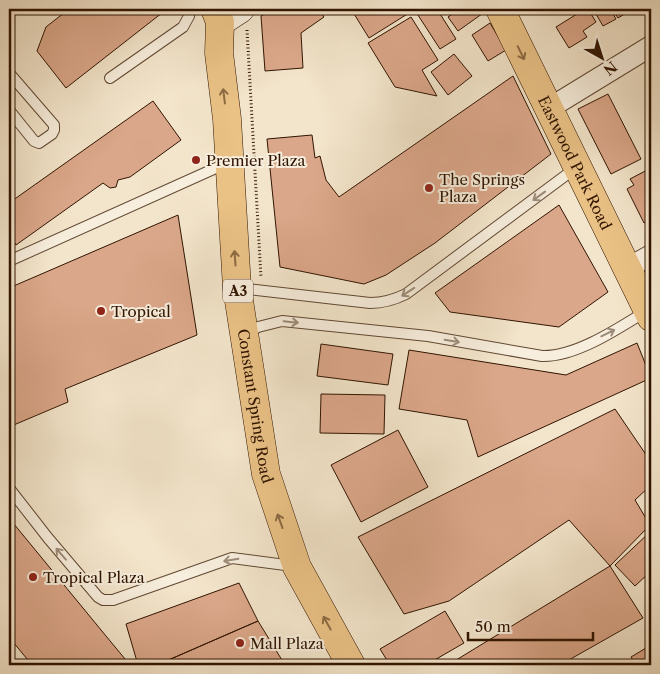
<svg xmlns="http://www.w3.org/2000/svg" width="660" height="674" font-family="'Libre Caslon Text',serif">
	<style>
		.building { fill: #dba78a; stroke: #301400 }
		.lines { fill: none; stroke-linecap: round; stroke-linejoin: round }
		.lane-casing { stroke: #614833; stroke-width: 12 }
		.street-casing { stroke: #614833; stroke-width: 22 }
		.secondary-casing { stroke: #301400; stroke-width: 29 }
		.primary-casing { stroke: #301400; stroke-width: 29 }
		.path { stroke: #301400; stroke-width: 3; stroke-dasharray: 1 2.5; stroke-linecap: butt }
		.lane { stroke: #f7eedd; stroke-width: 10 }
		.street { stroke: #f7eedd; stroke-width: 20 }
		.secondary { stroke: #f7eedd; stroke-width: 28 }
		.primary { stroke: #eac286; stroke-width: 28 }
		.oneway { stroke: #8d6b43 }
		.oneway2 { stroke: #9d8c7a }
		.poi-dot { fill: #8f2418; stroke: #f7eedd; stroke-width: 2 }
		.labels { text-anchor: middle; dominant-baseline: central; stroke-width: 4; stroke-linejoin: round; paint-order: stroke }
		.shield { fill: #f7eedd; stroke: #6c5542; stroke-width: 1 }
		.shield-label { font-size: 14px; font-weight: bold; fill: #301400 }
		.poi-label { font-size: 15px; fill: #301400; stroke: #f7eedd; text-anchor: start }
		.street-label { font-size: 15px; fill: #301400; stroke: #f7eedd }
	</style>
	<rect width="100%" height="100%" fill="#f3e5cb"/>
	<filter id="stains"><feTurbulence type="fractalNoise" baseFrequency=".004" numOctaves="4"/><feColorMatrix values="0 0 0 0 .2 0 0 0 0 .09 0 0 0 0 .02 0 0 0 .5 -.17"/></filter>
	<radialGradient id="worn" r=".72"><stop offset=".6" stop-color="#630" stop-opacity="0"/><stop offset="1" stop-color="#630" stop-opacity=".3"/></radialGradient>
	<!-- building -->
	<path class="building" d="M69,9H167L66,88L37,51L46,27Z
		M273,9H318L324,17L301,33L303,68L265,71L261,16Z
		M351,9H407L409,13L369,38Z
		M414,9H437L456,39L440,49Z
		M460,9H485L486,11L458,31L448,17Z
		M585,9H588L596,22L583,31L587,37L569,48L556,27Z
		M593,9H610L616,19L603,26Z
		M612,9H633L618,18Z
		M411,17L438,60L422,70L437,96L395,87L368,43Z
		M490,23L506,50L488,61L472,35Z
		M454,54L472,76L448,95L431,72Z
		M513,76L551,154L435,243L386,275L364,284L280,267L267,139L312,135L315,158L320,156L326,180L339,197Z
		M608,94L641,159L611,174L578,109Z
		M153,101L181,140L130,177L118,180L116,187L110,188L103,183L16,245L9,234V203Z
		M651,168V219L644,223L627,189L634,185L630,179Z
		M559,205L608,292L559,327L450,312L435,293Z
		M178,215L197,335L65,389L68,402L9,427V288Z
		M637,343L651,378L478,457L467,420L399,409L409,350L566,375Z
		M321,344L393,354L388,385L317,376Z
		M321,394L385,395L384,434L320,433Z
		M615,409L651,462V485L635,500L650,525L610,566L569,520L449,601L404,614L358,537Z
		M398,430L428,487L361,522L331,465Z
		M9,518L106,636L130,665H32L9,637Z
		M651,531V571L635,586L615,565Z
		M610,566L643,618L560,665H448Z
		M239,583L258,621L157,665H138L126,624Z
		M445,611L464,643L426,665H390L380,649Z
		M258,621L285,665H157Z
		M651,645V665H636L631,657Z"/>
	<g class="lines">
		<!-- lane casing -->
		<g class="lane-casing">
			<path id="lane" d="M9,73L54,125V130L52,134L39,143L34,141L9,110
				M110,78L183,27L189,16L188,9
				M9,261L227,163
				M239,288L370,303C384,303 394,300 406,294L577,167
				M246,334L258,327L282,321L428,336L542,356C576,357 619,328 648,310
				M9,488L48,538L98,597L103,600H113L232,558L293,566"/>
		</g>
		<!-- street casing -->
		<g class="street-casing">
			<path id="street" d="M548,109L651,46
				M628,268L651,255"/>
		</g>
		<!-- secondary casing -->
		<g class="secondary-casing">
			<path id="secondary" d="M220,22L240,9"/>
		</g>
		<!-- primary casing -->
		<g class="primary-casing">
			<g id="primary">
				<path id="s1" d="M215,9L220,22L219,53L227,119L237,288L266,474L297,567L351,665"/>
				<path id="s2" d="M500,9L651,317"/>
			</g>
		</g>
		<!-- path -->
		<path class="path" d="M247,30L261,278"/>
		<!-- lane -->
		<use href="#lane" class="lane"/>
		<!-- street -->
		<use href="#street" class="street"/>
		<!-- secondary -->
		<use href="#secondary" class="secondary"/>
		<!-- primary -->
		<use href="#primary" class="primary"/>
	</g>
	<!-- one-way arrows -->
	<defs><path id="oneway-shaft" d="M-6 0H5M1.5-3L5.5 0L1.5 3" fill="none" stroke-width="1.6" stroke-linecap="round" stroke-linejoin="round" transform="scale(1.25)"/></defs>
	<g class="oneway">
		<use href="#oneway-shaft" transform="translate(521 53) rotate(64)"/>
		<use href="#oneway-shaft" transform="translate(224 96) rotate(-97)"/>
		<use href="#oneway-shaft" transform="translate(235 258) rotate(-94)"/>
		<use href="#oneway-shaft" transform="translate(280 521) rotate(-110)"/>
		<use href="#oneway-shaft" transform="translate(327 623) rotate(-119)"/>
	</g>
	<g class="oneway2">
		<use href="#oneway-shaft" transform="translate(539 196) rotate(144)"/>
		<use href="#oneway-shaft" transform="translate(408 292) rotate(147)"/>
		<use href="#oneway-shaft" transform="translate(291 322) rotate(6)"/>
		<use href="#oneway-shaft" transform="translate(608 333) rotate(-26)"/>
		<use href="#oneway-shaft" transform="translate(452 341) rotate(10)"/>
		<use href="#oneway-shaft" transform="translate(61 554) rotate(-131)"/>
		<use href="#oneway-shaft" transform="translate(231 560) rotate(171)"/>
	</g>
	<!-- markers -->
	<g class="poi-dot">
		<circle cx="196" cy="160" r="5"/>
		<circle cx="429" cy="188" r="5"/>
		<circle cx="101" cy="311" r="5"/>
		<circle cx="33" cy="577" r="5"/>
		<circle cx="240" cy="643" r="5"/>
	</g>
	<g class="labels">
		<!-- shield labels -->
		<rect class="shield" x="223" y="279.5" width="30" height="23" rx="4"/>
		<g class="shield-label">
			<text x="238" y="291">A3</text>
		</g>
		<!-- poi labels -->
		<g class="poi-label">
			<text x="206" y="160">Premier Plaza</text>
			<text x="439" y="179">The Springs<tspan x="439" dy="17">Plaza</tspan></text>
			<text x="111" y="311">Tropical</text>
			<text x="43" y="577">Tropical Plaza</text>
			<text x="250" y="643">Mall Plaza</text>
		</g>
		<!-- street labels -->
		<g class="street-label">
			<text stroke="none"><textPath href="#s2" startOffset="171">Eastwood Park Road</textPath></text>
			<text stroke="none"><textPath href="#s1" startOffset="400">Constant Spring Road</textPath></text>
		</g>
	</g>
	<!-- margin -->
	<rect width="660" height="674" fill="none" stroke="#f3e5cb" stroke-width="30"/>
	<rect x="10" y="10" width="640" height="654" fill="none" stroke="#301400" stroke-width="2.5"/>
	<rect x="15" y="15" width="630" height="644" fill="none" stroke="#301400"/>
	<!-- north arrow -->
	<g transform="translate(602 58) rotate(141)" stroke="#f7eedd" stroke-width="4" paint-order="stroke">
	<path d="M0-4L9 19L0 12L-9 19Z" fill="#301400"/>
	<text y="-8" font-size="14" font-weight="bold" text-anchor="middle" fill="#301400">N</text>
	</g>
	<!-- scale -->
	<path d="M468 632v8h125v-8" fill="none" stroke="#301400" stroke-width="2.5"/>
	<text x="475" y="632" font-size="15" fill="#301400" stroke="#f7eedd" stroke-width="4" paint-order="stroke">50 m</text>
	<rect width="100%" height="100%" filter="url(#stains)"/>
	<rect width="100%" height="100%" fill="url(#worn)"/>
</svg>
